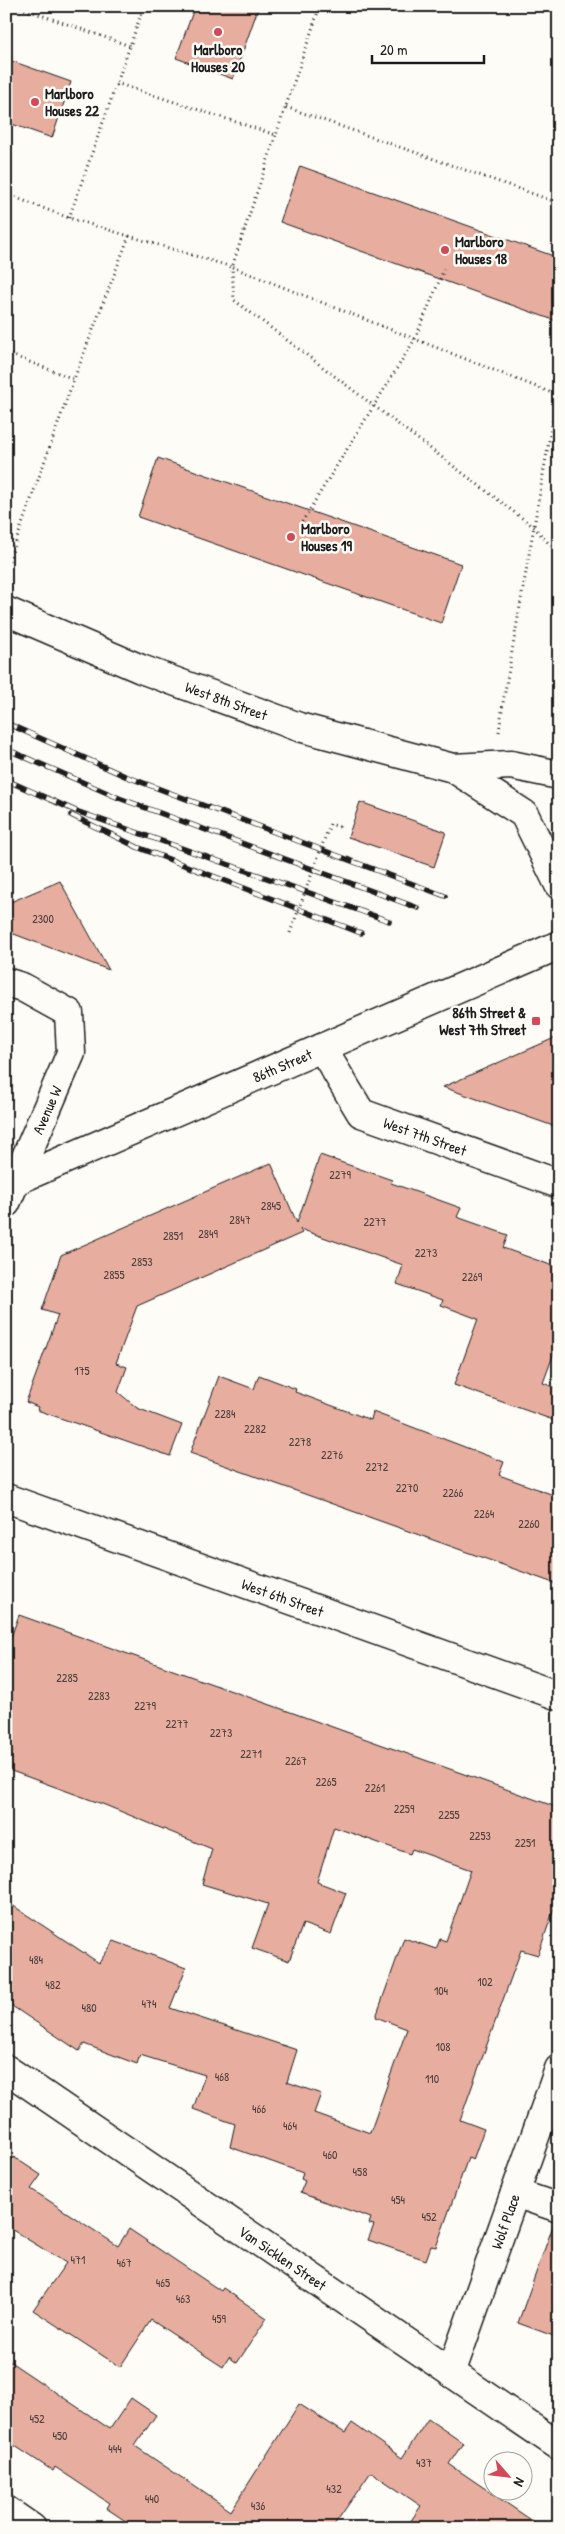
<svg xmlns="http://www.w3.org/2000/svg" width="565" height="2534" font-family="'Patrick Hand',sans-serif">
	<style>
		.building { fill: #e7aea0; stroke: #1c1c1c }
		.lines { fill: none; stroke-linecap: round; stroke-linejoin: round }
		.street-casing { stroke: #1c1c1c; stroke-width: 31 }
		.secondary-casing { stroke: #1c1c1c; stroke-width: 31 }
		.path { stroke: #1c1c1c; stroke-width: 3; stroke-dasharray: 1 4; stroke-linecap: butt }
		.street { stroke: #fdfcf7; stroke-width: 28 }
		.secondary { stroke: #fdfcf7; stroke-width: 28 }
		.rail-casing { stroke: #1c1c1c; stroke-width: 5.5 }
		.rail { stroke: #fdfcf7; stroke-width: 4; stroke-dasharray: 11; stroke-linecap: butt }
		.path-bridge { stroke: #1c1c1c; stroke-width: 3; stroke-dasharray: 1 4; stroke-linecap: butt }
		.poi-dot { fill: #d1495b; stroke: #fdfcf7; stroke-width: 2 }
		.labels { text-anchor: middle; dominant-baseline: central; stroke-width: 5; stroke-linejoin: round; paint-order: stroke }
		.number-label { font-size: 12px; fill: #4f403d }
		.poi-label { font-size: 15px; font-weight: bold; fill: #1c1c1c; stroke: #fdfcf7; text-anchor: start }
		.street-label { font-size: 15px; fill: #1c1c1c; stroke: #fdfcf7 }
	</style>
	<rect width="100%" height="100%" fill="#fdfcf7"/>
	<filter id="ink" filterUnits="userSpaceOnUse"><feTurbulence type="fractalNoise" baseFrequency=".02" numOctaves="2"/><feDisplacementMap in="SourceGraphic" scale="10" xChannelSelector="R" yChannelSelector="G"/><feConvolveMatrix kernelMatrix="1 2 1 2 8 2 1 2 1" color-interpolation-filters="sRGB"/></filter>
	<g filter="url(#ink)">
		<!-- building -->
		<path class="building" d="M195,6H259L233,79L176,58Z
			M6,59L71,82L52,138L6,122Z
			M300,166L559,258V322L280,222Z
			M158,458L461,564L441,623L138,517Z
			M360,802L446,832L434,867L348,837Z
			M60,881L109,970L6,931V904Z
			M559,1036V1128L443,1087Z
			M320,1155L392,1180L391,1183L461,1208L457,1217L508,1235L503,1248L559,1268V1339L543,1383L559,1389V1422L454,1385L478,1319L441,1305L443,1300L397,1284L403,1265L300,1229L302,1233L137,1306L116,1363L127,1367L118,1392L137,1408L182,1425L170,1456L37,1410L38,1407L26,1402L58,1315L42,1310L61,1255L271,1163L297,1223Z
			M259,1375L296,1389L295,1392L371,1420L373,1412L504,1462L499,1475L559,1497V1585L190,1453L219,1376L254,1389Z
			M19,1615L559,1808V1894L538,1955L521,1950L504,1997L460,2120L484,2129L473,2160L468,2158L436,2247L431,2246L426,2260L368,2240L374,2225L369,2224L371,2218L300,2193L305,2181L301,2179L303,2173L230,2147L235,2124L193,2109L205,2075L140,2055L137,2064L84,2044L79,2051L6,2002V1901L99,1963L114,1941L186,1968L170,2008L297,2050L287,2082L321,2094L314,2113L370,2133L407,2029L376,2017L404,1938L436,1949L440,1939L446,1941L471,1870L412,1849L410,1854L334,1827L317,1882L346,1893L331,1934L303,1924L289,1961L252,1948L268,1904L202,1884L212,1849L105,1805L6,1769V1651Z
			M6,2152L41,2175L31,2189L118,2246L129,2229L221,2291L223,2288L267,2318L237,2363L229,2357L223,2367L151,2320L120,2367L33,2310L66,2263L6,2226Z
			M554,2223H559V2338L518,2323Z
			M6,2359L110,2429L131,2398L156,2415L135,2446L231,2511L299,2404L345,2433L352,2423L402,2458L428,2419L463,2443L449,2464L543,2528H406L421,2506L371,2472L332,2528H136L106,2508L109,2503L55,2467L53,2471L6,2440Z"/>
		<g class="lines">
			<!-- street casing -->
			<g class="street-casing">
				<g id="street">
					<path id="s1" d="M6,611L141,669L299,727L453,768L524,814L559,885"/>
					<path d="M453,768L511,765L559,775"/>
					<path d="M6,982L22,987L69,1013L71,1053L6,1203"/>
					<path id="s2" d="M322,1048L361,1113L559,1184"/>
					<path id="s3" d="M6,1498L559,1696"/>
					<path id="s4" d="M6,2069L559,2446"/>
					<path d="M515,2193L559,2208"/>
					<path id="s5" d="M451,2373L559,2069"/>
					<path d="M6,2510L32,2528"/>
				</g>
			</g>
			<!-- secondary casing -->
			<g class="secondary-casing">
				<g id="secondary">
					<path id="s6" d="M6,1185L559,945"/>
				</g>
			</g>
			<!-- path -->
			<path class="path" d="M15,6L130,46L144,6
				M116,83L276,135L320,6
				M286,107L559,203
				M6,194L69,218L129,236L74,379
				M69,218L130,46
				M129,236L232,267L276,135
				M6,353L74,379L9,561
				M302,522L415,339L445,267
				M499,732L503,703L557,395L232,267L234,300L534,527L559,555
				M339,827L340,825"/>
			<!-- street -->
			<use href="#street" class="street"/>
			<!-- secondary -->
			<use href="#secondary" class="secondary"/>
			<!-- rail casing -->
			<g class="rail-casing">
				<path id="rail" d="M6,723L125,776L445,896
					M6,749L119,798L418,908
					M6,780L76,811L389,921
					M71,815L137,847L361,933"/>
			</g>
			<!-- rail -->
			<use href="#rail" class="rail"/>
			<!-- path-bridge -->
			<path class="path-bridge" d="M290,933L330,824L339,827"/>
		</g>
	</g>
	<!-- markers -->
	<g class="poi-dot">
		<circle cx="218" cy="32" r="5"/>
		<circle cx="35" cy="102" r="5"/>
		<circle cx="445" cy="250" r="5"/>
		<circle cx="291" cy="537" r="5"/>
		<rect x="531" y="1016" width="10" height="10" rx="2.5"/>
	</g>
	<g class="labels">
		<!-- number labels -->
		<g class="number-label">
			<text x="43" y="918">2300</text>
			<text x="340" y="1174">2279</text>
			<text x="271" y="1205">2845</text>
			<text x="240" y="1219">2847</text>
			<text x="375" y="1221">2277</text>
			<text x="208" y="1233">2849</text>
			<text x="173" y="1235">2851</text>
			<text x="426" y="1252">2273</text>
			<text x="142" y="1261">2853</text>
			<text x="114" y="1274">2855</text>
			<text x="472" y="1276">2269</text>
			<text x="82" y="1370">175</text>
			<text x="225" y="1413">2284</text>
			<text x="255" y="1428">2282</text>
			<text x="300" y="1441">2278</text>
			<text x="332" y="1454">2276</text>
			<text x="377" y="1466">2272</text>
			<text x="407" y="1487">2270</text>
			<text x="453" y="1492">2266</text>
			<text x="484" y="1513">2264</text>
			<text x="529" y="1523">2260</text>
			<text x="67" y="1677">2285</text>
			<text x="99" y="1695">2283</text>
			<text x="145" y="1705">2279</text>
			<text x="177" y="1723">2277</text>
			<text x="221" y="1732">2273</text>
			<text x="251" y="1753">2271</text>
			<text x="296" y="1760">2267</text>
			<text x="326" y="1781">2265</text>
			<text x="375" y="1787">2261</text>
			<text x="404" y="1808">2259</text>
			<text x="449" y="1814">2255</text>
			<text x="480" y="1835">2253</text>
			<text x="525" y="1842">2251</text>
			<text x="36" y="1959">484</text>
			<text x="485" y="1981">102</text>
			<text x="53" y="1984">482</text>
			<text x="441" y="1990">104</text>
			<text x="149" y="2003">474</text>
			<text x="89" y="2007">480</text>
			<text x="443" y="2046">108</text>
			<text x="222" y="2076">468</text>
			<text x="432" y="2078">110</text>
			<text x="259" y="2108">466</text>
			<text x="290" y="2125">464</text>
			<text x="330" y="2154">460</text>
			<text x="360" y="2171">458</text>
			<text x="398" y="2199">454</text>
			<text x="429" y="2216">452</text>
			<text x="78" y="2259">471</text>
			<text x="124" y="2262">467</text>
			<text x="163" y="2282">465</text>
			<text x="183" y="2298">463</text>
			<text x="219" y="2318">459</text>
			<text x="37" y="2418">452</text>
			<text x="60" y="2435">450</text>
			<text x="115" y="2448">444</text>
			<text x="424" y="2462">437</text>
			<text x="334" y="2488">432</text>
			<text x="152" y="2498">440</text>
			<text x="258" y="2505">436</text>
		</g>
		<!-- poi labels -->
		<g class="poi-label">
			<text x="218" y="49" text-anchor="middle">Marlboro<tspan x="218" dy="17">Houses 20</tspan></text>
			<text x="45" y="93">Marlboro<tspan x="45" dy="17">Houses 22</tspan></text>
			<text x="455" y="241">Marlboro<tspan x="455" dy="17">Houses 18</tspan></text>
			<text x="301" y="528">Marlboro<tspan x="301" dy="17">Houses 19</tspan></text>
			<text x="526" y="1012" text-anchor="end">86th Street &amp;<tspan x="526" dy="17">West 7th Street</tspan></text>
		</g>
		<!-- street labels -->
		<g class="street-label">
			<text stroke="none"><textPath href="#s1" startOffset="238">West 8th Street</textPath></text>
			<text stroke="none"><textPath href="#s6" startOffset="301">86th Street</textPath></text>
			<text transform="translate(47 1110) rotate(-66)">Avenue W</text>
			<text stroke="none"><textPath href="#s2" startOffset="144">West 7th Street</textPath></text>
			<text stroke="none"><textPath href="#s3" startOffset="294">West 6th Street</textPath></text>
			<text stroke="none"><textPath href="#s5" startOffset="161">Wolf Place</textPath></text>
			<text stroke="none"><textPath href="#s4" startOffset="335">Van Sicklen Street</textPath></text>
		</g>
	</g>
	<!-- margin -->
	<rect width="565" height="2534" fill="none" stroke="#fdfcf7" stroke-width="25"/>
	<rect x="12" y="12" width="540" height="2509" fill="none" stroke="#1c1c1c" stroke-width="2" filter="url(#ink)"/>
	<!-- north arrow -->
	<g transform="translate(508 2476) rotate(118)"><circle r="24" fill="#fdfcf7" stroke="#a3a29f"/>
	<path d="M0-4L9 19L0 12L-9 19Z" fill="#d1495b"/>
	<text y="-8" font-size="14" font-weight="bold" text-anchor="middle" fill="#1c1c1c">N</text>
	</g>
	<!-- scale -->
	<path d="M372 55v8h112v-8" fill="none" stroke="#1c1c1c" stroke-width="2.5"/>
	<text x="380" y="55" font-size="15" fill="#1c1c1c" stroke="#fdfcf7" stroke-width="4" paint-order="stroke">20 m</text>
</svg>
